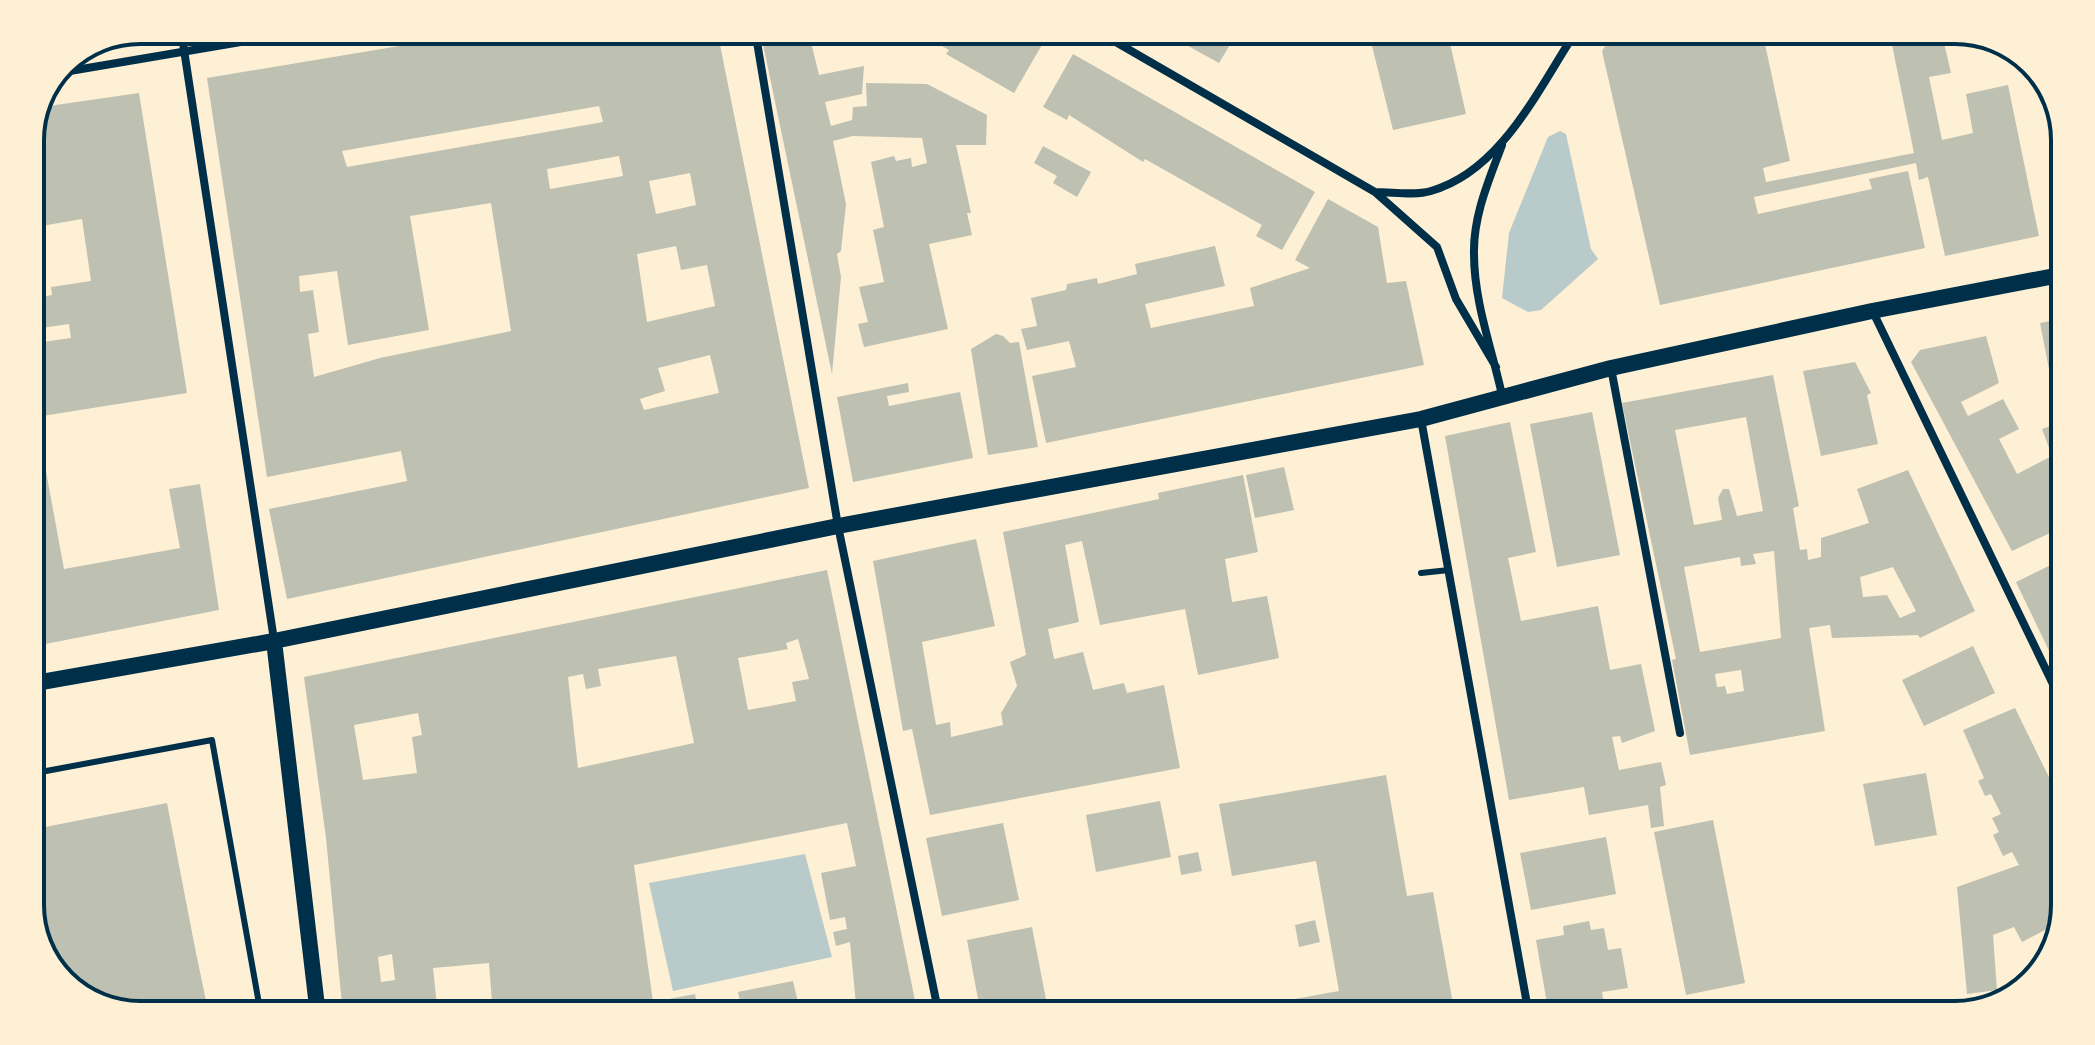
<svg xmlns="http://www.w3.org/2000/svg" width="2095" height="1045" font-family="'Fira Sans',sans-serif">
	<style>
		.green { fill: #b9caca }
		.building { fill: #bec0b2; fill-rule: evenodd }
		.lines { fill: none; stroke-linecap: round; stroke-linejoin: round }
		.service { stroke: #003049; stroke-width: 6 }
		.minor { stroke: #003049; stroke-width: 8 }
		.secondary { stroke: #003049; stroke-width: 16 }
		.rim { fill: none; stroke: #003049; stroke-width: 4 }
	</style>
	<rect width="100%" height="100%" fill="#fdf0d5"/>
	<!-- green -->
	<path class="green" d="M1560,131L1566,134L1591,249L1598,259L1541,310L1528,312L1502,298L1509,233L1548,137Z
		M805,854L832,957L673,991L649,883Z"/>
	<!-- building -->
	<path class="building" d="M495,30H717L809,488L287,599L269,509L407,481L401,451L267,477L207,78ZM599,106L603,122L347,167L342,151ZM619,156L623,176L550,189L547,169ZM690,173L696,205L656,214L649,181ZM491,203L511,331L380,358L314,377L308,334L319,332L313,290L300,292L299,276L337,271L348,345L429,330L410,216ZM676,246L681,270L707,265L715,306L647,322L637,254ZM710,355L719,393L644,410L640,399L665,391L658,368Z
		M760,30H808L819,75L864,66L862,94L825,102L831,126L852,120L853,107L867,106L866,83L927,84L987,115L986,145H956L971,213H967L972,235L929,244L948,329L864,347L858,324L868,322L859,287L884,282L873,230L884,227L871,162L894,156L896,161L911,158L912,167L927,163L922,138L853,136L833,141L846,204L841,251L837,254L841,277L832,374Z
		M914,30H1031L1046,38L1014,93L946,54L949,50Z
		M1159,30H1239L1219,63Z
		M1368,30H1447L1466,114L1393,130Z
		M1616,30H1762L1790,161L1763,168L1766,182L1914,153L1889,30H1919L1899,37L1941,30L1951,73L1929,77L1942,140L1973,133L1966,94L2008,85L2039,236L1945,256L1928,177L1919,180L1916,163L1754,197L1758,214L1872,189L1869,179L1908,171L1925,248L1660,305L1602,51Z
		M1073,54L1315,192L1282,250L1256,236L1262,225L1145,159L1143,162L1069,115L1067,120L1043,107Z
		M139,93L187,393L36,417L64,569L180,548L169,489L200,484L219,610L30,647V276L36,298L52,295L51,287L91,281L82,219L30,228V133L42,107ZM69,324L71,338L43,342L41,328Z
		M1043,146L1091,172L1077,197L1053,183L1057,176L1034,163Z
		M2065,178V232L2060,233L2049,181Z
		M1328,199L1378,227L1387,283L1406,281L1424,365L1046,443L1032,376L1076,367L1069,341L1027,350L1021,329L1037,326L1031,298L1066,290L1067,284L1097,278L1098,284L1137,274L1135,264L1215,246L1225,286L1145,304L1151,328L1254,306L1250,288L1310,268L1295,260Z
		M2065,318V388L2053,390L2040,323Z
		M996,334L1003,336L1010,343L1019,342L1038,447L988,455L971,349Z
		M1986,336L1999,383L1961,402L1968,416L2003,399L2019,429L1999,439L2017,474L2052,456L2042,429L2065,421V450L2054,455L2065,477V526L2012,551L1911,362L1920,350Z
		M1855,362L1871,393L1867,395L1878,444L1821,456L1803,371Z
		M1773,375L1799,506L1793,508L1800,550L1807,549L1808,560L1821,557V538L1869,523L1857,489L1908,470L1975,611L1920,638L1918,635L1832,638L1830,625L1809,628L1825,731L1690,755L1672,660L1676,659L1622,403ZM1746,417L1763,511L1737,516L1729,489H1723L1718,498L1722,520L1694,525L1675,430ZM1774,551L1781,638L1700,652L1684,567L1740,557L1741,566L1756,564L1753,554ZM1893,567L1916,611L1900,618L1887,595L1863,597L1860,577ZM1741,670L1744,691L1727,694L1725,686L1717,687L1715,674Z
		M908,383L909,392L887,396L889,406L960,392L973,458L853,482L837,397Z
		M1592,412L1620,555L1557,567L1530,424Z
		M1510,422L1536,552L1508,558L1521,621L1598,606L1610,670L1641,664L1655,731L1622,743L1620,736L1612,737L1619,770L1661,762L1666,785L1660,787L1664,826L1651,828L1648,805L1589,815L1584,787L1509,800L1445,436Z
		M1284,467L1294,510L1255,518L1246,475Z
		M1243,475L1258,552L1225,559L1232,602L1267,596L1279,658L1198,675L1185,609L1100,625L1082,541L1065,545L1079,622L1048,629L1054,659L1083,652L1093,690L1124,683L1127,693L1164,685L1180,768L930,815L912,729L903,731L873,561L976,539L995,626L922,642L936,725L950,722L951,737L1003,725L1001,713L1017,686L1010,662L1026,655L1003,532L1159,499L1158,493Z
		M2065,558V684L2016,582Z
		M827,570L918,1015H857L850,942L836,946L833,932L847,929L845,917L830,920L821,873L856,866L847,823L634,865L653,1002L695,994L699,1015H493L489,963L433,968L438,1015H343L326,838L304,677ZM798,639L809,679L792,682L796,701L748,710L738,658L788,649L786,643ZM676,656L694,743L578,768L568,677L583,674L586,689L601,686L598,669ZM418,713L422,735L412,737L417,773L363,780L354,725ZM392,954L395,980L381,982L378,957Z
		M1973,646L1995,693L1924,726L1902,680Z
		M2015,708L2065,810V905L2059,932L2055,925L2022,942L2014,927L1993,935L1997,990L1967,994L1957,887L2019,865L2012,852L2003,856L1993,835L1999,832L1992,818L2001,814L1991,794L1985,796L1978,781L1984,778L1963,730Z
		M1926,773L1937,835L1875,846L1863,784Z
		M1386,775L1407,896L1433,892L1455,1015H1292L1289,1000L1339,991L1316,861L1232,876L1219,804Z
		M1160,801L1171,857L1096,872L1086,815Z
		M167,803L195,948L209,1015H140L92,1004L49,967L30,913V830Z
		M1713,820L1745,983L1686,995L1654,832Z
		M1003,823L1019,900L942,916L926,838Z
		M1606,837L1616,894L1531,910L1520,853Z
		M1198,852L1202,871L1181,875L1178,856Z
		M1315,920L1320,942L1299,947L1295,925Z
		M1589,921L1591,930L1604,928L1608,950L1621,948L1628,988L1602,992L1606,1015H1549L1536,940L1564,935L1563,926Z
		M1032,927L1049,1015H981L967,940Z
		M793,981L801,1015H743L738,992Z
		M1938,1000L1941,1015H1917L1915,1004Z
		M1902,1004L1903,1015H1846V1013Z"/>
	<g class="lines">
		<!-- service -->
		<path class="service" d="M1421,573L1449,570
			M30,774L212,740L261,1015"/>
		<!-- minor -->
		<path class="minor" d="M181,30L274,640
			M755,30L838,526L939,1015
			M1095,30L1375,192L1437,247L1456,299L1496,367
			M58,73L311,30
			M1502,145C1489,180 1473,216 1474,254C1474,302 1492,349 1502,395
			M1376,192C1393,192 1415,196 1431,191C1502,171 1539,87 1577,30
			M1873,312L2065,709
			M1611,368L1680,733
			M1421,419L1529,1015"/>
		<!-- secondary -->
		<path class="secondary" d="M274,641L318,1015
			M30,684L274,641L838,526L1421,419L1611,368L1872,311L2065,274"/>
	</g>
	<!-- crop -->
	<path d="M0 0H2095V1045H0ZM140 44H1955A96 96 0 0 1 2051 140V905A96 96 0 0 1 1955 1001H140A96 96 0 0 1 44 905V140A96 96 0 0 1 140 44Z" fill="#fdf0d5" fill-rule="evenodd"/>
	<path class="rim" d="M140 44H1955A96 96 0 0 1 2051 140V905A96 96 0 0 1 1955 1001H140A96 96 0 0 1 44 905V140A96 96 0 0 1 140 44Z"/>
</svg>
